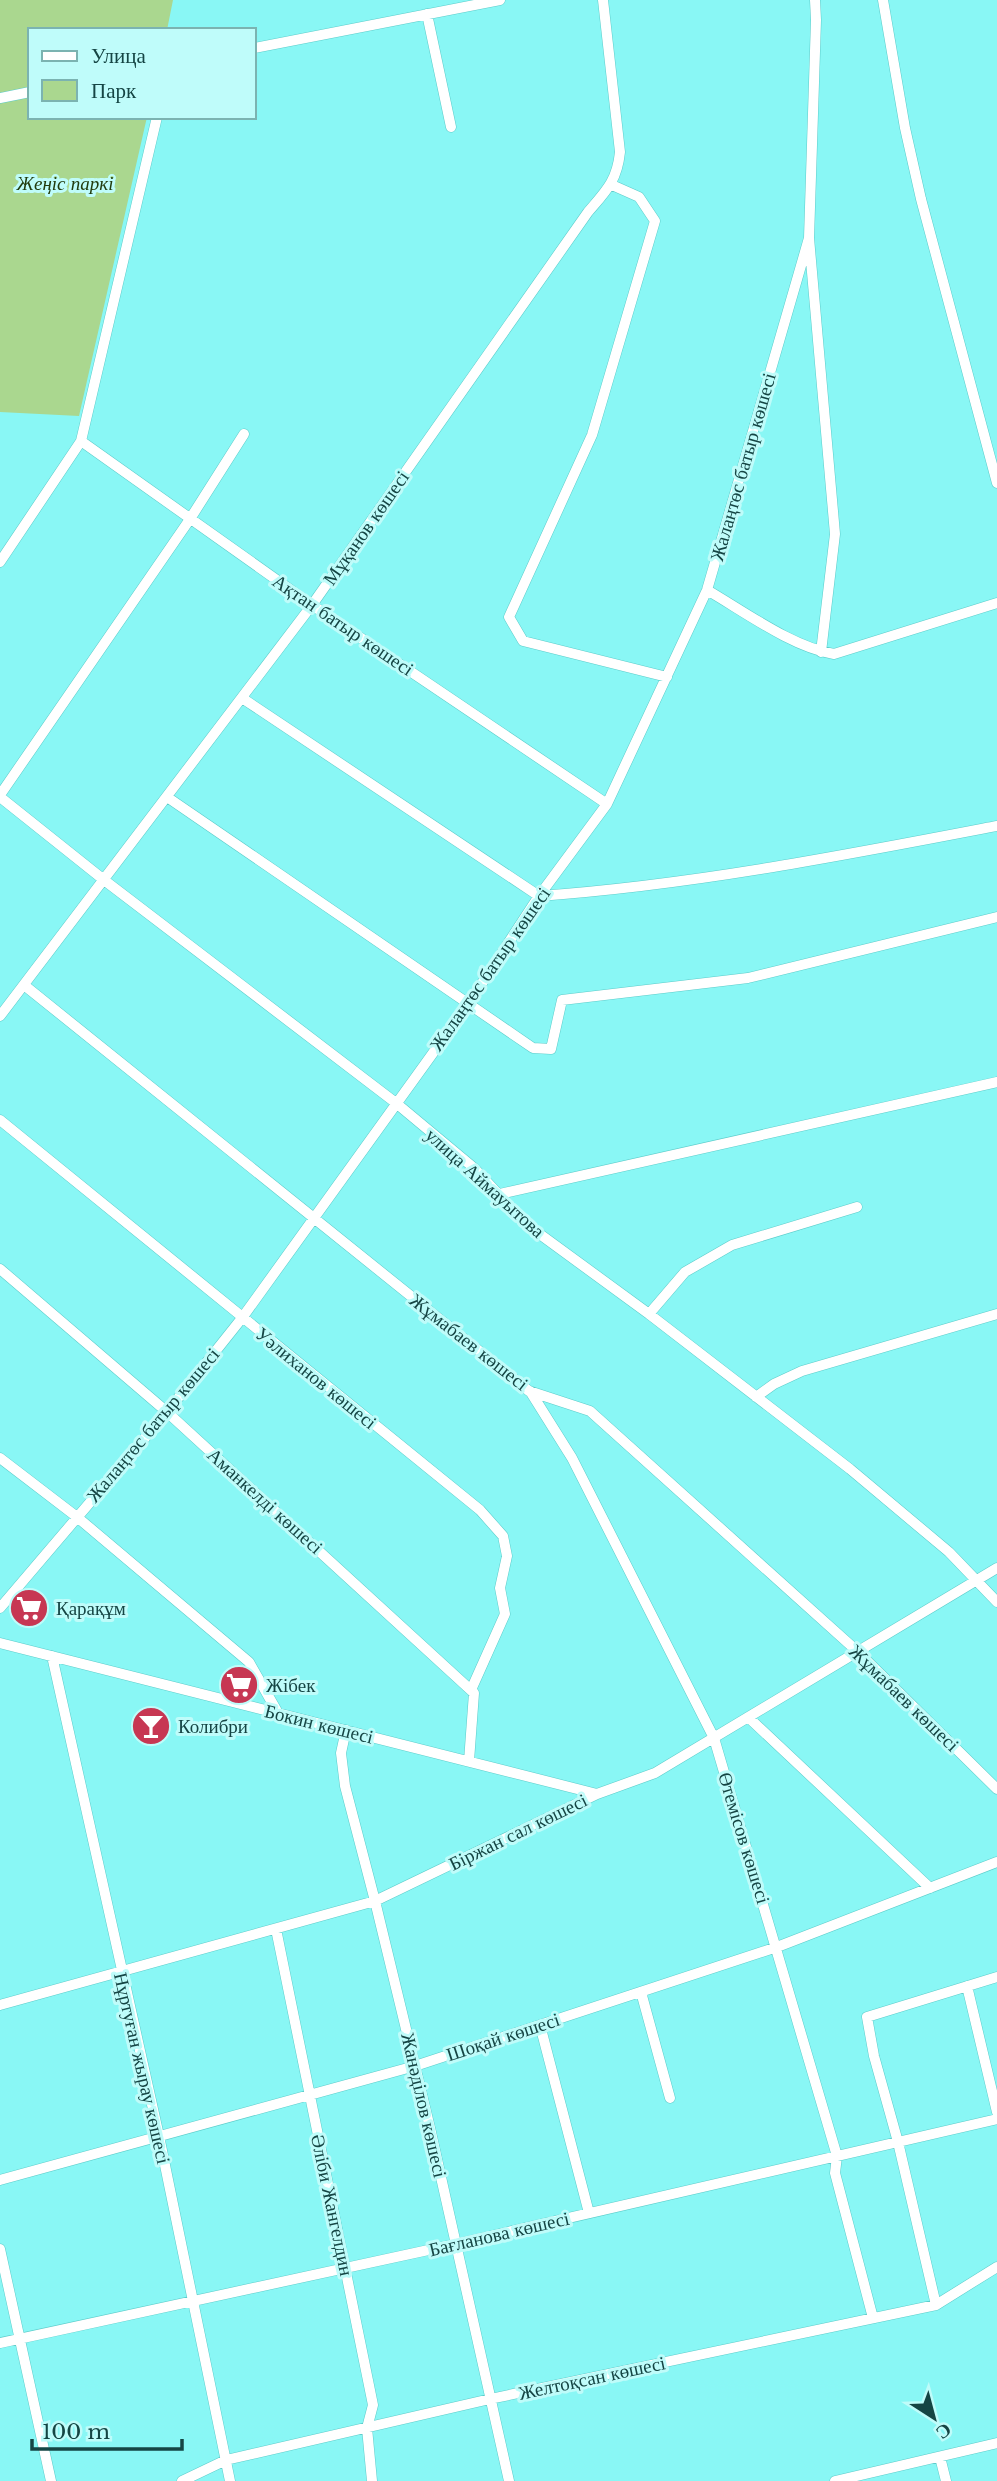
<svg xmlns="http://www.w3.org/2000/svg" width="997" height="2481" font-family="'Libre Baskerville',serif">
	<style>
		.green { fill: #aad78f }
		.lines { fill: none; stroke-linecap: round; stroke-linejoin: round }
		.street-casing { stroke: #5cccca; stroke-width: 11 }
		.street { stroke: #fff; stroke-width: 10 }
		.labels { text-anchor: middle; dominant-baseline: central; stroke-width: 6; stroke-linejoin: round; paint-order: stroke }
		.park-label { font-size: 19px; font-style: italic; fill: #223c0e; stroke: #bffcfa }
		.street-label { font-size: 19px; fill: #154544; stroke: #bffcfa }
		.poi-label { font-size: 19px; fill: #154544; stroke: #bffcfa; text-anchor: start }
	</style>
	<rect width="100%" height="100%" fill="#89f7f5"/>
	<!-- green -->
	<path class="green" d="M0,0H173L167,30H30V117H147L79,416L0,412Z"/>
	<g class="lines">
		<!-- street casing -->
		<g class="street-casing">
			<path id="street" d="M815,0L816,20L809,238L835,534L821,652
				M883,0L905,128L921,199L997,483
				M427,14L451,127
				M254,48L500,0
				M0,98L30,92
				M612,185L639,197L655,221L592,435L509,617L523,641L667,677
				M81,441L312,605L607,804
				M0,562L81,441L157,117
				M707,590C745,612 792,647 834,654L997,603
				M242,698L539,896C693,885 846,855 997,826
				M0,795L190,519L244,434
				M0,797L104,880L396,1103L474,1168L526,1224L649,1314L850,1469L949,1552L997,1602
				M167,797L533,1048L551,1049L562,1000L748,978L997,917
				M24,985L529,1391L590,1411L857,1651L997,1789
				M0,1016L312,605L588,212C606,191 617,181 620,152L603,0
				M0,1120L480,1510L503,1536L507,1556L500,1588L505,1614L471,1690
				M500,1194L997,1082
				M0,1269L167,1412L474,1693L469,1761
				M649,1314L685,1272L732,1245L857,1207
				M530,1391L572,1458L714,1738L837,2156L835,2173L873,2318
				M756,1397L774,1384L802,1371L997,1314
				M0,1458L77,1517L249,1662L278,1713
				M0,1608L167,1412L242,1318L469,1003L539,896L607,804L707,590L809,238
				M0,1643L597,1794
				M52,1656L159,2136L230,2481
				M748,1717L930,1888
				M346,1730L341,1753L345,1786L375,1901L430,2128L509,2481
				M276,1929L373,2405L367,2428L372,2481
				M967,1986L997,2112
				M641,1992L670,2098
				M0,2005L375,1901L597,1794L655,1773L997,1568
				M540,2025L589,2213
				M0,2180L415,2066L777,1947L997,1862
				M0,2249L51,2481
				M936,2305L898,2142L874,2056L867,2017L997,1977
				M0,2343L456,2244L997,2119
				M940,2457L946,2481
				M182,2481L226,2460L490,2399L936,2305L997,2267
				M835,2481L997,2443"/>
		</g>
		<!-- street -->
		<use href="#street" class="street"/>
	</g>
	<!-- icons -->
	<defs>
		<g id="supermarket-disc" transform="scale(2.0125)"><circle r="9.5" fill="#c73753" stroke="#bffcfa"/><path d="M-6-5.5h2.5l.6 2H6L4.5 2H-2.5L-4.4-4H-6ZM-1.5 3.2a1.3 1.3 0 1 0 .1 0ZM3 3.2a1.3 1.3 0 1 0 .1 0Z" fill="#fff"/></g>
		<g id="bar-disc" transform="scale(2.0125)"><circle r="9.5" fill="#c73753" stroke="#bffcfa"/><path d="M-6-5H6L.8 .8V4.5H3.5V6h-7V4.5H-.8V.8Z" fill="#fff"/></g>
	</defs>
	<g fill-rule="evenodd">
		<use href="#supermarket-disc" x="29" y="1608"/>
		<use href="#supermarket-disc" x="239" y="1685"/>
		<use href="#bar-disc" x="151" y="1726"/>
	</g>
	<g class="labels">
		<!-- park labels -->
		<g class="park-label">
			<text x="65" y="183">Жеңіс паркі</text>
		</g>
		<!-- street labels -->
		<g class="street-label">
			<text transform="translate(743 467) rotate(-74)">Жалаңтөс батыр көшесі</text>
			<text transform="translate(366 528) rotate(-55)">Мұқанов көшесі</text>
			<text transform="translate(343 625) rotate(34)">Ақтан батыр көшесі</text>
			<text transform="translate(490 969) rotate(-55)">Жалаңтөс батыр көшесі</text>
			<text transform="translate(485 1183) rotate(42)">улица Аймауытова</text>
			<text transform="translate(469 1342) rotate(38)">Жұмабаев көшесі</text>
			<text transform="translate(316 1378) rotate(39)">Уәлиханов көшесі</text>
			<text transform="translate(153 1425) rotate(-50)">Жалаңтөс батыр көшесі</text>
			<text transform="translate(265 1501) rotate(42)">Аманкелді көшесі</text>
			<text transform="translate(904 1698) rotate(44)">Жұмабаев көшесі</text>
			<text transform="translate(319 1724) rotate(14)">Бокин көшесі</text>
			<text transform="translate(518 1832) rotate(-26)">Біржан сал көшесі</text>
			<text transform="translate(744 1838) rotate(73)">Өтемісов көшесі</text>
			<text transform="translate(503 2037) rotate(-18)">Шоқай көшесі</text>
			<text transform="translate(142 2068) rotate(77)">Нұртуған жырау көшесі</text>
			<text transform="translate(424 2105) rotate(77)">Жанәділов көшесі</text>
			<text transform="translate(332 2205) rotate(78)">Әліби Жангелдин</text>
			<text transform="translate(499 2234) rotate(-13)">Бағланова көшесі</text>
			<text transform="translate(592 2378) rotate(-12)">Желтоқсан көшесі</text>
		</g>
		<!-- poi labels -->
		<g class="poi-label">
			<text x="56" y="1608">Қарақұм</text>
			<text x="266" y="1685">Жібек</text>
			<text x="178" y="1726">Колибри</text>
		</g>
	</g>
	<!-- legend -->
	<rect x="28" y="28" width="228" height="91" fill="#bffcfa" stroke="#7bb3b1" stroke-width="2"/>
	<rect x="42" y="51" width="35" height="10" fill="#ffffff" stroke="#7bb3b1" stroke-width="2"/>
	<text x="91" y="63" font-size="21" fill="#154544">Улица</text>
	<rect x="42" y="80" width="35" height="21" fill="#aad78f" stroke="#7bb3b1" stroke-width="2"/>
	<text x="91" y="98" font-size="21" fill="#154544">Парк</text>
	<!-- north arrow -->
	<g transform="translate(934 2418) rotate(144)" stroke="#bffcfa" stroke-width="5" paint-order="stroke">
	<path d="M0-5L12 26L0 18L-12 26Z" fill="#154544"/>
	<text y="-10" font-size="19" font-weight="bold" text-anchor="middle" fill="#154544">С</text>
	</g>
	<!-- scale -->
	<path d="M32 2439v10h150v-10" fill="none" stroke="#154544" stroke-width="3.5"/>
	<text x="42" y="2439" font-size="21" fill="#154544" stroke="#bffcfa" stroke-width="5" paint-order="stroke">100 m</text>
</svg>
